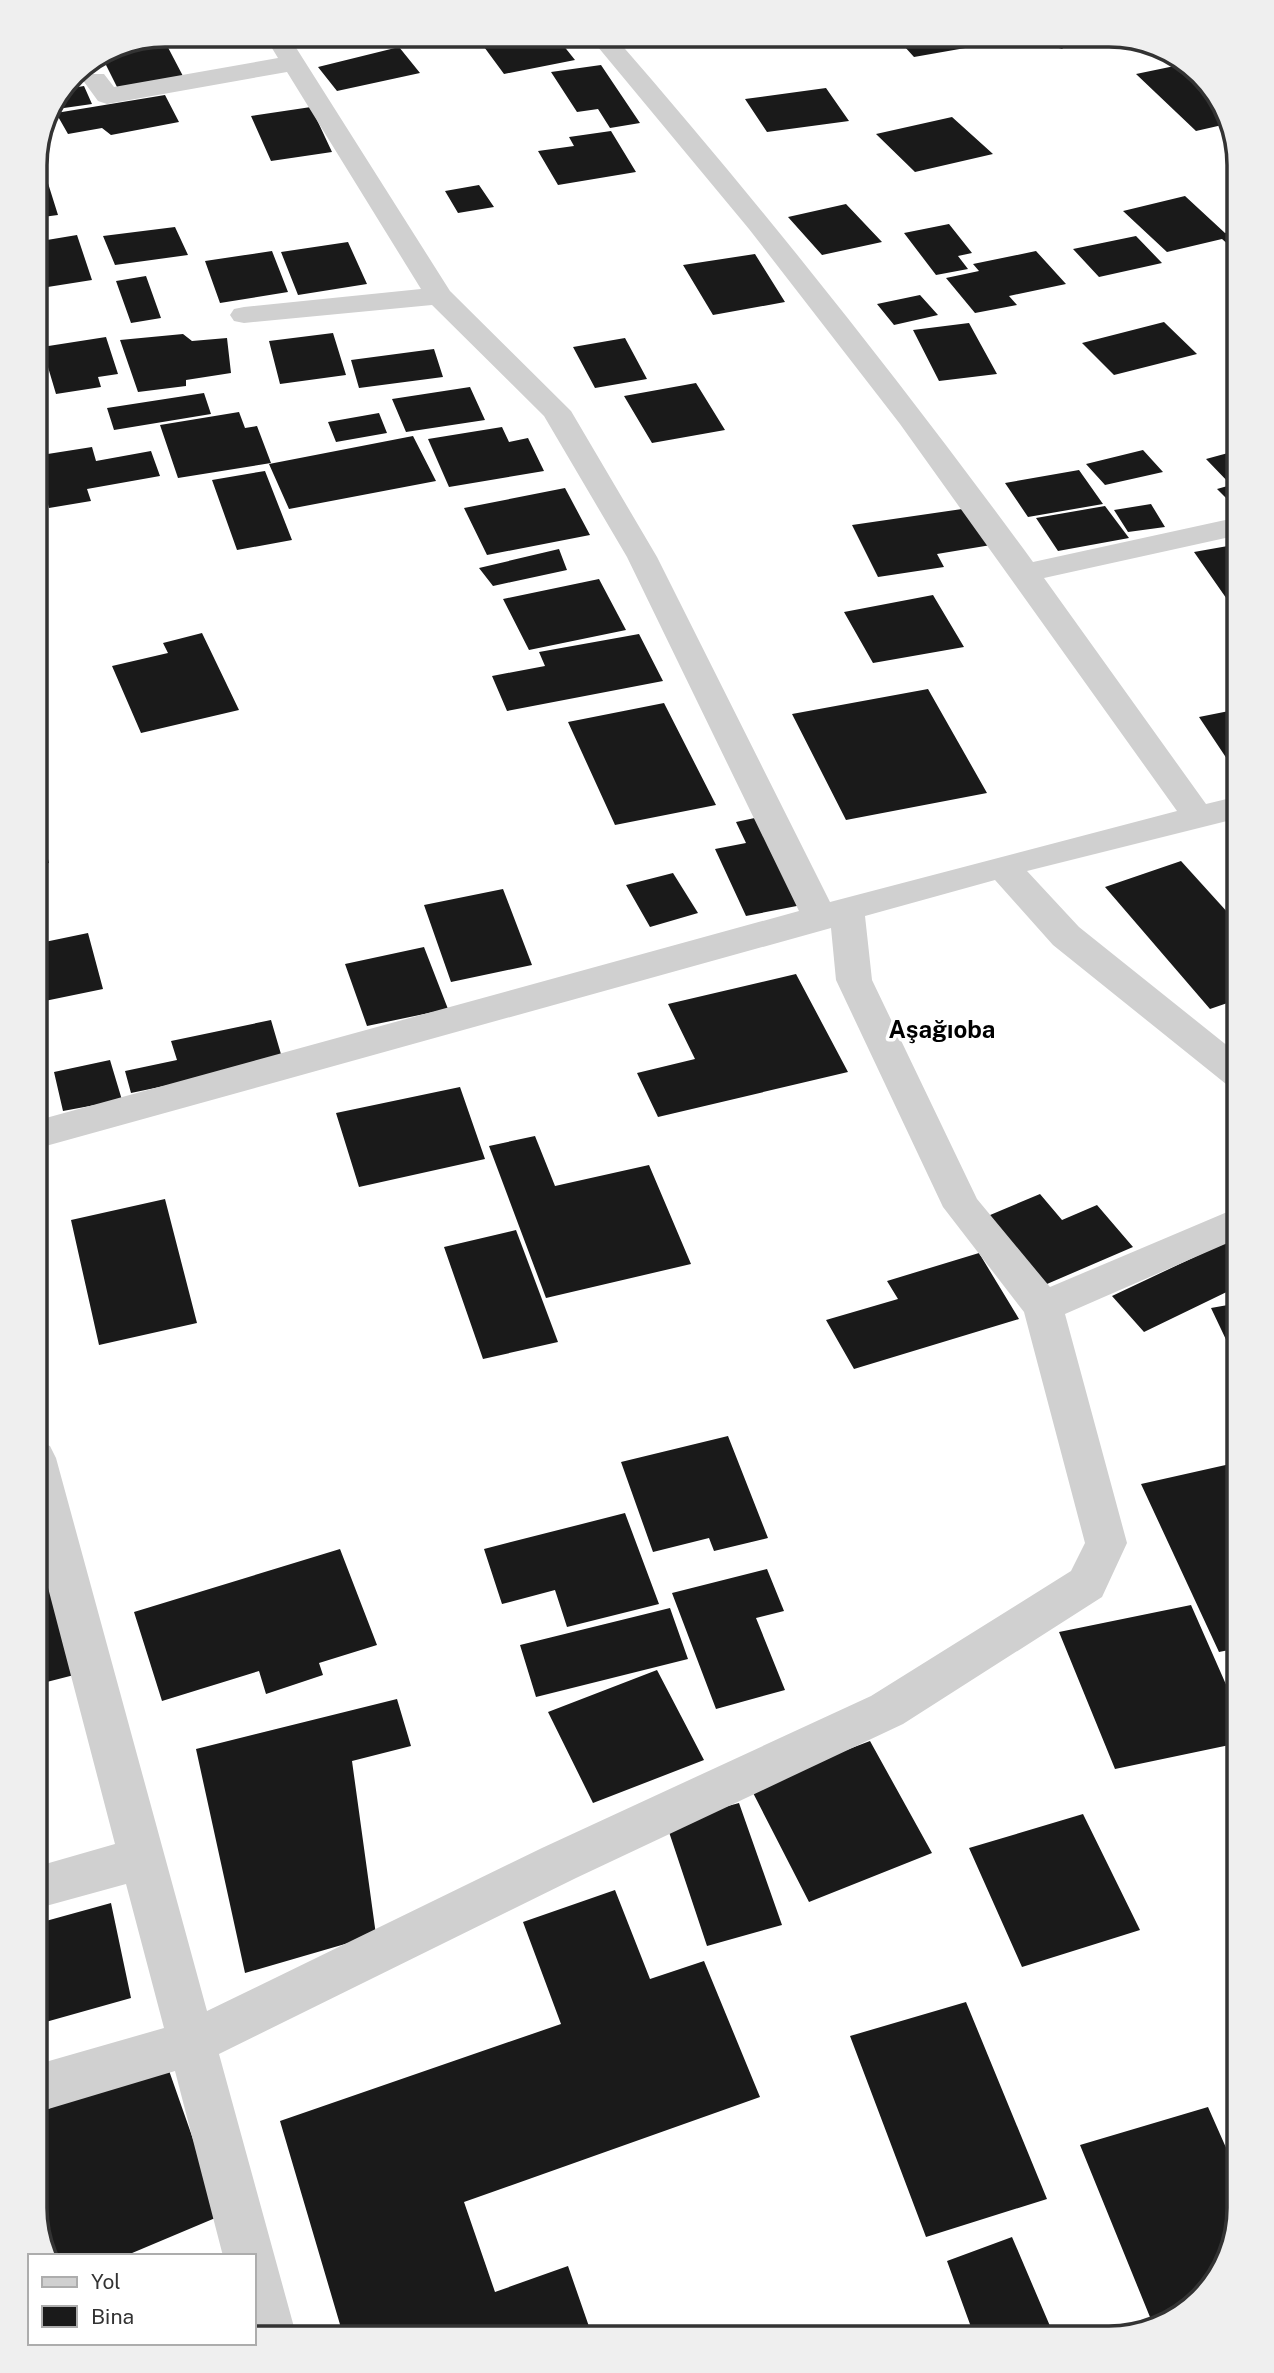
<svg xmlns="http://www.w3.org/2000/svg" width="1274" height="2373" font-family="'Public Sans',sans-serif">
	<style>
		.building { fill: #1a1a1a }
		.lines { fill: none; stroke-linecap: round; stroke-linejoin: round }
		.street { fill: #d0d0d0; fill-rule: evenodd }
		.labels { text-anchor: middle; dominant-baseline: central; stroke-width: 7; stroke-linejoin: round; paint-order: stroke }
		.quarter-label { font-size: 24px; font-weight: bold; fill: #000; stroke: #fff }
		.rim { fill: none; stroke: #333; stroke-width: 3.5 }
	</style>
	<rect width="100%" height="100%" fill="#fff"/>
	<!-- building -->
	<path class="building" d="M480,35H555L575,60L504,74L476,36Z
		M894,35H961L971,47L914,57Z
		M1017,35H1078L1062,49Z
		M162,36L184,78L118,89L101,55L116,45Z
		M399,47L420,73L337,91L318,67Z
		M1189,63L1229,115L1231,123L1196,131L1136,74Z
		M601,65L640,123L610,128L598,109L577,112L551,72Z
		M84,86L92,104L57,109L66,89Z
		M826,88L849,121L767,132L745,99Z
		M165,95L179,122L111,135L102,128L68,134L56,113Z
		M311,107L332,152L271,161L251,116Z
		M952,117L993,154L915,172L876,134Z
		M611,131L636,172L558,185L538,151L574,146L569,137Z
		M47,180L58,215L35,218V182Z
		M479,185L494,207L458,213L445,191Z
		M1185,196L1225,233L1239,229V254L1222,239L1167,252L1123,211Z
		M846,204L882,242L822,255L788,217Z
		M949,224L972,253L958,256L968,269L936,275L904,233Z
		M175,227L188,255L115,265L103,236Z
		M77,235L92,280L35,289V242Z
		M1136,236L1162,263L1099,277L1073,249Z
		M348,242L367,284L298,295L281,252Z
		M272,251L288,292L220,303L205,261Z
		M1036,251L1066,284L1009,296L1017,305L975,313L946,278L979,271L973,264Z
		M755,254L785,302L713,315L683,265Z
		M146,276L161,318L131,323L116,281Z
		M920,295L938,315L894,325L877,304Z
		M1164,322L1197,354L1114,375L1082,343Z
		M969,323L997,374L939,381L913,330Z
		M333,333L346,375L280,384L269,341Z
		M183,334L192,341L227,338L231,373L186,380V386L138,392L120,340Z
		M106,337L118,374L98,377L101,387L56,394L42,347Z
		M625,338L647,379L595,388L573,347Z
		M434,349L443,377L359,388L351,360Z
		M696,383L725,430L652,443L624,396Z
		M470,387L485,420L406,432L392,399Z
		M204,393L211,414L114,430L107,408Z
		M239,412L245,428L257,426L271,463L178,478L160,425Z
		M379,413L387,433L336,442L328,422Z
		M502,427L509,442L528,438L544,471L449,487L428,439Z
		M413,436L436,481L289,509L269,464Z
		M92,447L96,461L151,451L160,476L87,489L91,501L49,508L35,456Z
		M1143,450L1163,472L1105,485L1086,464Z
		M1239,450V511L1217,489L1231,485L1206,459Z
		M1079,470L1103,504L1028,517L1005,483Z
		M265,471L292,540L237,550L212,480Z
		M565,488L590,535L487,555L464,508Z
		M1151,504L1165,527L1128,532L1114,510Z
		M1105,506L1129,538L1058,551L1036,518Z
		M969,508L991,545L937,554L944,567L878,577L852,525Z
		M1239,544V603L1231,605L1194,552Z
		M559,549L567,570L493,586L479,568Z
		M599,579L626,630L529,650L503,599Z
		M933,595L964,647L873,663L844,612Z
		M202,633L239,710L141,733L112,666L168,653L163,643Z
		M639,634L663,681L507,711L492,676L545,666L539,652Z
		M928,689L987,793L846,820L792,714Z
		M664,703L716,805L615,825L568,722Z
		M1239,709V767L1233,768L1199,717Z
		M35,808L49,863L35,865Z
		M764,816L807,904L746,916L715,849L746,843L736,822Z
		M1181,861L1239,925V999L1210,1009L1105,887Z
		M673,873L698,913L650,927L626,885Z
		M503,889L532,965L451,982L424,905Z
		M88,933L103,989L35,1003V944Z
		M424,947L448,1009L367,1026L345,964Z
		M796,974L848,1072L658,1117L637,1073L695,1059L668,1004Z
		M271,1020L283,1061L131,1093L125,1071L177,1060L171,1041Z
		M110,1060L122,1100L63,1111L54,1072Z
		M460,1087L485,1159L359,1187L336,1113Z
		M535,1136L555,1186L649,1165L691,1264L546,1298L489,1146Z
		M1040,1194L1062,1220L1097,1205L1133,1247L1040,1287L983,1218Z
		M165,1199L197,1323L99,1345L71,1220Z
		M516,1230L558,1342L483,1359L444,1247Z
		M1239,1236V1286L1144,1332L1112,1296Z
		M979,1253L1019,1319L854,1369L826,1320L898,1299L887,1281Z
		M1239,1303V1367L1211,1308Z
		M728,1436L768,1538L714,1551L709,1538L653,1552L621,1462Z
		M1239,1462V1648L1219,1652L1141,1484Z
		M35,1484L78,1674L35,1685Z
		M625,1513L659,1604L567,1627L555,1590L502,1604L484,1549Z
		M340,1549L377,1645L319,1663L323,1675L266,1694L259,1671L162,1701L134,1612Z
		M767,1569L784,1611L756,1618L785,1690L716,1709L672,1593Z
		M1191,1605L1239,1714V1743L1115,1769L1059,1632Z
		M670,1608L688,1659L536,1697L520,1645Z
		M657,1670L704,1760L593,1803L548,1712Z
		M397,1699L411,1746L352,1761L376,1935L245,1973L196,1749Z
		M870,1741L932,1853L809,1902L750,1787Z
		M739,1803L782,1925L707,1946L666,1823Z
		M1083,1814L1140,1930L1022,1967L969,1848Z
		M615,1890L650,1979L704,1961L760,2097L464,2202L495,2292L568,2266L593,2338H344L280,2121L561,2024L523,1922Z
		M111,1903L131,1998L35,2025V1924Z
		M966,2002L1047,2199L926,2237L850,2036Z
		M166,2062L220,2216L125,2256H45L35,2208V2160L38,2159L35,2114Z
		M1208,2107L1239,2177V2208L1217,2280L1174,2316L1152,2322L1080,2145Z
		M1012,2237L1050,2326L1017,2338H975L947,2261Z"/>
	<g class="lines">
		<!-- street -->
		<path class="street" d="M264,35H288L450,291L571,411L657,557L830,902L1177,811L900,424L749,229L588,35H613C761,205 900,380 1033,562L1239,517V535L1044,578L1206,804L1239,796V818L1027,871L1079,927L1239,1055V1088L1226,1084L1053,945L995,880L865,916L872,980L977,1199L1050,1287L1239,1207V1238L1065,1314L1127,1543L1102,1597L903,1724L576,1878L219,2054L297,2338H254V2256H223L175,2071L35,2113V2065L164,2028L126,1884L35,1909V1867L115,1844L35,1538V1441L50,1446L56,1458L207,2011L542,1848L871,1696L1071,1571L1085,1543L1024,1312L943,1207L836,980L831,928L35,1149V1121L799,911L627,557L544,416L432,305L244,323L234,321L230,315L234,309L244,307L421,289L287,72L107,104L98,101L82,79L86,74H104L114,87L278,58Z"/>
	</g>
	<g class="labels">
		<!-- quarter labels -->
		<g class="quarter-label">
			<text x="942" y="1029">Aşağıoba</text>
		</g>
	</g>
	<!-- crop -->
	<path d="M0 0H1274V2373H0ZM165 47H1109A118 118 0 0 1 1227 165V2208A118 118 0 0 1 1109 2326H165A118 118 0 0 1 47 2208V165A118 118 0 0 1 165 47Z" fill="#efefef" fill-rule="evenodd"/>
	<path class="rim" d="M165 47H1109A118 118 0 0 1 1227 165V2208A118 118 0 0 1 1109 2326H165A118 118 0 0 1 47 2208V165A118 118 0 0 1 165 47Z"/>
	<!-- legend -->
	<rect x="28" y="2254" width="228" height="91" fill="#ffffff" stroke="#adadad" stroke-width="2"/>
	<rect x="42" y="2277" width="35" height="10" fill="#d0d0d0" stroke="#adadad" stroke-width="2"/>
	<text x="91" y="2289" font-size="21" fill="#333333">Yol</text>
	<rect x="42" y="2306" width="35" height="21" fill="#1a1a1a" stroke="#adadad" stroke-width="2"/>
	<text x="91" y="2324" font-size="21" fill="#333333">Bina</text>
</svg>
